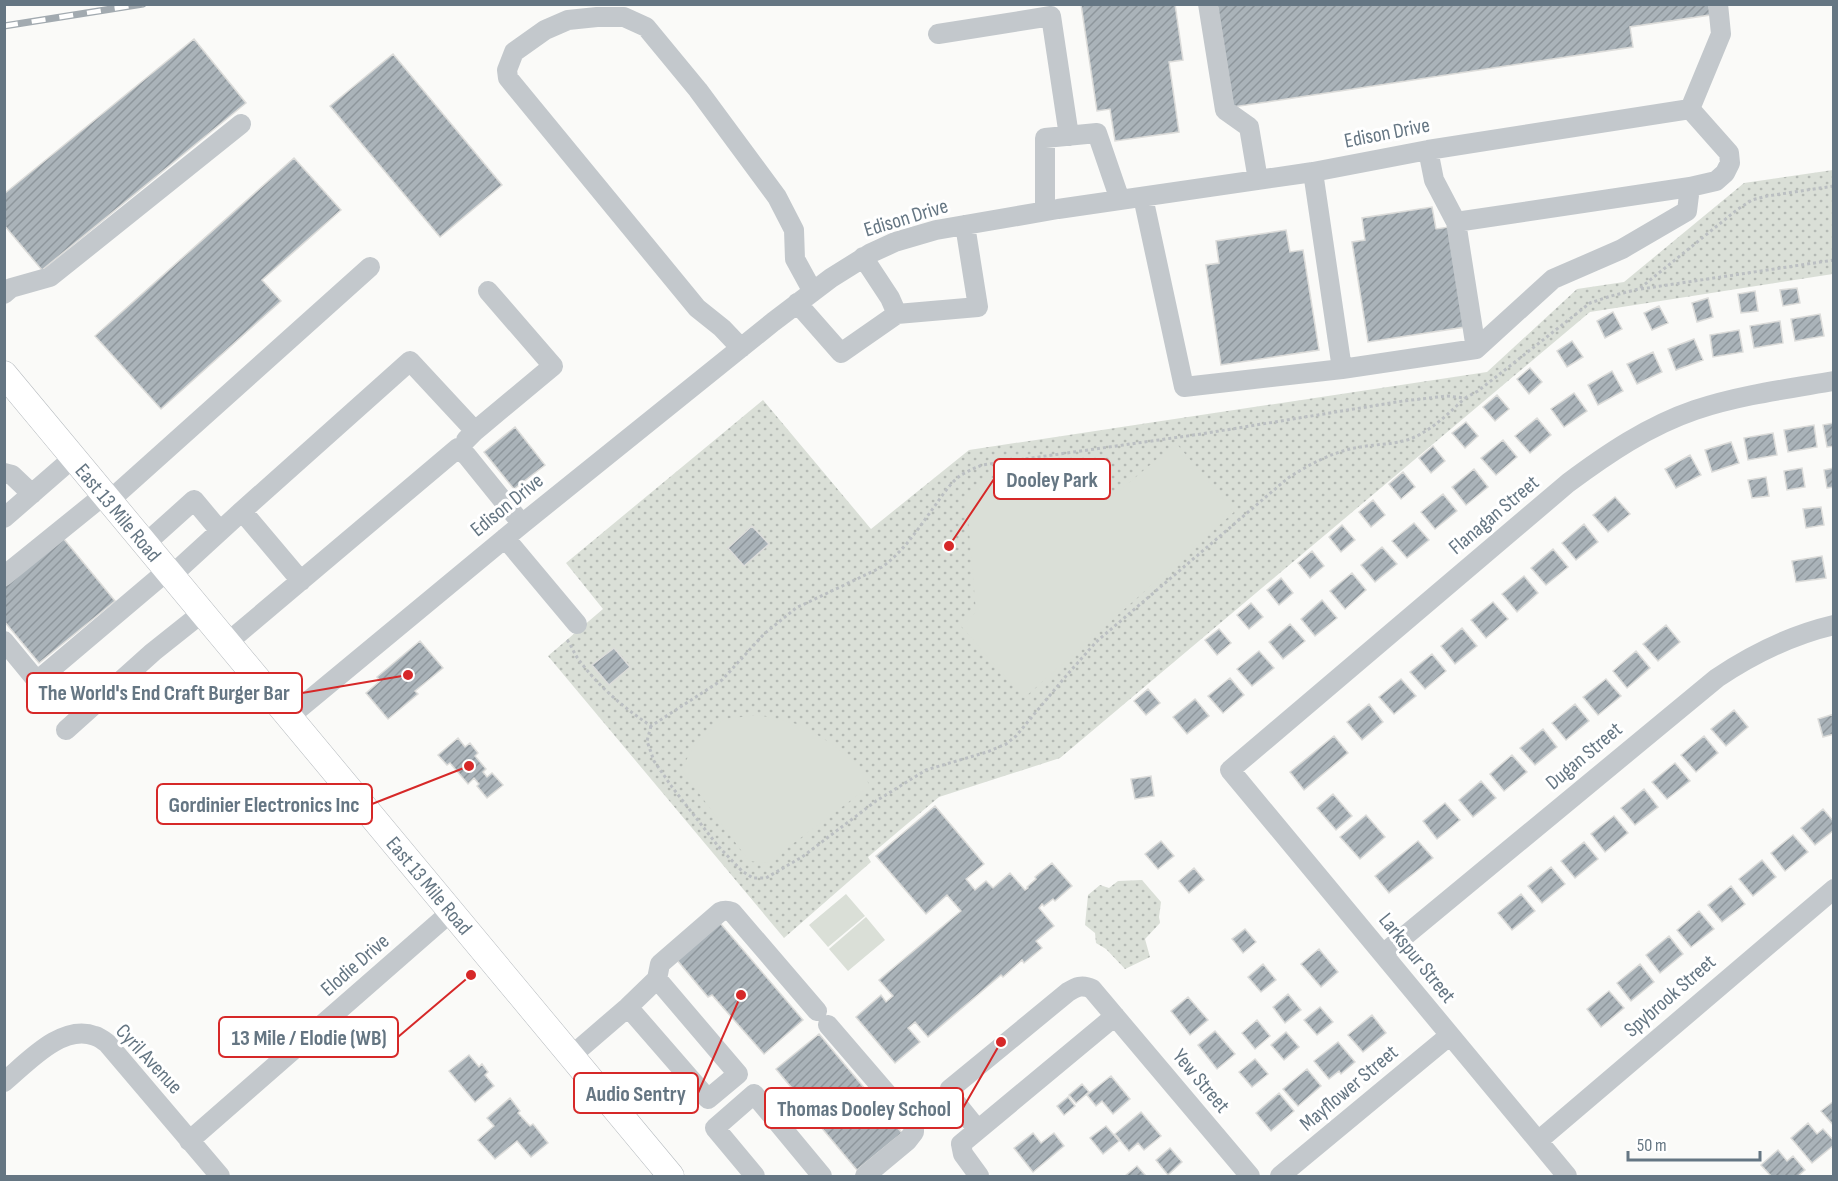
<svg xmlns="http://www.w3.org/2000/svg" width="1838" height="1181" font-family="'Sofia Sans Condensed',sans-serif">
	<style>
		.park { fill: url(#park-dots) }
		.garden { fill: #dadfd7 }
		.building { fill: url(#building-hatch); stroke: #dcdcda; stroke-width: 1.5 }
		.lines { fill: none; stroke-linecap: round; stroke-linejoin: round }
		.major-casing { stroke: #b5babe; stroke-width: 27 }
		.path { stroke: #bbbfc2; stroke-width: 3; stroke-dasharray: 3 3; stroke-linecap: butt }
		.minor { stroke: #c3c8cc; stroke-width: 20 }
		.major { stroke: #fff; stroke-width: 26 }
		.rail-casing { stroke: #a2aab0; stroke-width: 7 }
		.rail { stroke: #fff; stroke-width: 4.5; stroke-dasharray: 14; stroke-linecap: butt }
		.labels { text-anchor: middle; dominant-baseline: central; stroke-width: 6; stroke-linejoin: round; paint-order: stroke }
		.street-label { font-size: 21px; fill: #657683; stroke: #fff }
		.leader { fill: none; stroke: #d62828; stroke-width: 2 }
		.callout-dot { fill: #d62828; stroke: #fff; stroke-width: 2 }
		.callout { fill: #fff; stroke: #d62828; stroke-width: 2 }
		.callout-label { font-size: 22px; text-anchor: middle; font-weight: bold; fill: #657683 }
	</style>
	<defs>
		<pattern id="park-dots" width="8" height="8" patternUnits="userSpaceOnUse" patternTransform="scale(1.5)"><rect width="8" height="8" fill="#dadfd7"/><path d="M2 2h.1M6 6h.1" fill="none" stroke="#b4b9b4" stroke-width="1.8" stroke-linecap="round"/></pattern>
		<pattern id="building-hatch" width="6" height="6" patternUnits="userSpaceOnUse" patternTransform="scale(1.5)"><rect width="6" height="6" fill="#aab3b9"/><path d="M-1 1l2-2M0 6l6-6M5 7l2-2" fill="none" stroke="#8e969c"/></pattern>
	</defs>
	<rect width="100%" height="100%" fill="#fafaf8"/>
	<!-- park -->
	<path class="park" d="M1833,170V274L1590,312L1060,758L939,797L868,857L871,862L784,938L548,656L603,609L566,563L763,400L871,529L969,450L1487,372L1577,289L1624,282L1744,183Z
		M1142,880L1161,902L1159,917L1160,923L1145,939L1150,957L1125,969L1106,949L1096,943L1095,933L1085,925L1088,895L1100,885L1109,888L1118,881Z"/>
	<!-- garden -->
	<path class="garden" d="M1176,443L1234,512L1024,698L961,626L976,612L966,495L979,482L1022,478L1111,473V498Z
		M759,715L801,725L832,744L858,765L870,786L767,863L749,861L681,769L695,745L724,719Z
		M846,894L865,916L828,947L809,925Z
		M866,917L885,940L848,971L829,949Z"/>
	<!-- building -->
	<path class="building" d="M1081,4H1175L1183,60L1169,62L1179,132L1115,141L1110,109L1097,111Z
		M1217,4H1709L1710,15L1630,27L1633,47L1233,107Z
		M194,39L246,103L42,270L4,225V194Z
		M393,54L502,185L440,237L330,106Z
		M294,158L341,210L262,280L281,301L161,409L95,336Z
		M1432,207L1436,229L1449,227L1465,327L1368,342L1352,242L1365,240L1362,218Z
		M1286,230L1290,252L1303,250L1319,350L1221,365L1206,265L1219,263L1216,241Z
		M1797,288L1800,303L1783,306L1780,290Z
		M1755,291L1758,311L1741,313L1738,294Z
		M1708,298L1713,317L1697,322L1692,303Z
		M1659,306L1668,323L1652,330L1644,313Z
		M1613,312L1622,329L1605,338L1597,321Z
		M1820,314L1824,336L1795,341L1791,319Z
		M1780,321L1783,343L1754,348L1750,326Z
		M1739,330L1743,352L1713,357L1710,335Z
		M1694,339L1703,360L1676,370L1668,349Z
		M1572,341L1583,357L1567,367L1557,351Z
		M1653,352L1662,372L1637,384L1627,364Z
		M1530,368L1542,382L1529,394L1517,379Z
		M1612,371L1623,391L1598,405L1588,385Z
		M1574,393L1587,411L1564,427L1551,409Z
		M1497,395L1509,409L1495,421L1483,407Z
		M1537,418L1551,435L1530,453L1515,436Z
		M1466,422L1478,436L1465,448L1452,433Z
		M1834,423V446L1827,447L1823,425Z
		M1814,425L1817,447L1788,452L1784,430Z
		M515,427L545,465L514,489L484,452Z
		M1773,433L1777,455L1748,460L1744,438Z
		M1503,440L1517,457L1496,475L1481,458Z
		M1731,442L1739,463L1712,472L1705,450Z
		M1433,446L1445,461L1431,473L1419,458Z
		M1690,455L1701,475L1676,488L1665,469Z
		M1802,468L1805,487L1787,490L1784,471Z
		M1834,468V487L1827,488L1824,470Z
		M1474,469L1488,487L1466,505L1452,487Z
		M1403,472L1415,487L1401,499L1389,484Z
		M1766,477L1769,496L1752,498L1748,480Z
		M1443,494L1457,511L1435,529L1421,512Z
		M1615,497L1630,514L1608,532L1593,515Z
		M1373,500L1385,515L1371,527L1359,512Z
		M1821,507L1824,525L1806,528L1803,509Z
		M1414,523L1429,540L1407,558L1392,541Z
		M1584,524L1598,542L1576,560L1562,543Z
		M1342,525L1355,540L1341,552L1329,537Z
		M752,526L769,544L744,566L728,548Z
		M63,538L115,601L39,663L4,621V587Z
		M1382,547L1397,564L1375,582L1361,565Z
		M1553,549L1568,567L1546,585L1531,568Z
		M1312,551L1324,566L1310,578L1298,563Z
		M1822,556L1826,578L1796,582L1792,561Z
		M1352,573L1366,590L1345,609L1330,591Z
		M1524,576L1538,593L1517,612L1502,594Z
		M1281,578L1293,593L1279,605L1267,590Z
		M1322,600L1337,618L1315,636L1301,619Z
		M1493,602L1508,619L1486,638L1471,620Z
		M1251,603L1263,617L1249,629L1237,615Z
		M1290,624L1305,641L1283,659L1269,642Z
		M1666,625L1680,642L1658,661L1643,644Z
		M1462,628L1477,646L1455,664L1441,646Z
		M1219,629L1231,643L1217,655L1205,640Z
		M420,641L443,668L415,691L418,694L388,719L366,693L380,681L377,677Z
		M614,648L630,667L609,685L592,665Z
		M1259,651L1274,668L1252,686L1237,669Z
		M1636,651L1650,668L1627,688L1613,671Z
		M1432,654L1446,671L1425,689L1410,672Z
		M1230,678L1244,695L1223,713L1208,696Z
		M1401,679L1416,696L1394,714L1379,697Z
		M1606,679L1621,696L1598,715L1583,697Z
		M1148,689L1160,703L1146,715L1134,701Z
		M1195,699L1209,716L1187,734L1173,717Z
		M1369,704L1383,722L1362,740L1347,722Z
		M1575,704L1589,721L1566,740L1552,723Z
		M1734,710L1748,727L1726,746L1711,729Z
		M1834,714V734L1823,737L1818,719Z
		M1543,729L1557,747L1535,765L1520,748Z
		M1334,736L1348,753L1304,790L1290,772Z
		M1704,736L1718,753L1696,772L1681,755Z
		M458,738L465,747L470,743L478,753L475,756L486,769L483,772L487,777L492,773L503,785L487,798L477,786L479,784L474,778L468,784L450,763L447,765L438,755Z
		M1512,755L1527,772L1504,791L1490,774Z
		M1675,763L1690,781L1667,799L1652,782Z
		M1151,776L1154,796L1135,799L1131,779Z
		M1481,781L1496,798L1473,817L1459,800Z
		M1644,789L1658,807L1635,825L1621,808Z
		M1333,794L1352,816L1336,830L1317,808Z
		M1445,803L1460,820L1437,839L1423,821Z
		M935,806L984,864L966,879L975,890L986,881L993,888L1010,873L1025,890L1028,888L1027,887L1036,879L1035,877L1052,863L1072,886L1055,901L1053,899L1044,906L1042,904L1039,908L1054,926L1036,941L1042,948L1024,963L1022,960L1003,977L1001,975L928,1037L915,1022L908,1028L920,1042L895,1063L856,1017L881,995L886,1002L893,996L879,980L961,911L947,895L926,914L876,856Z
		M1823,809L1834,822V830L1815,845L1801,828Z
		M1366,815L1385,837L1360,859L1340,837Z
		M1614,816L1628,833L1605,852L1591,834Z
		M1793,835L1808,852L1785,871L1771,853Z
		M1161,841L1174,856L1158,869L1145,854Z
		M1418,841L1433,858L1389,893L1375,876Z
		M1584,842L1598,859L1575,878L1561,861Z
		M1762,860L1776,877L1753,896L1739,879Z
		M1551,867L1565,884L1542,903L1528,886Z
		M1194,868L1204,880L1189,893L1179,881Z
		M1731,886L1745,904L1722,922L1708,905Z
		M1521,894L1535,911L1512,930L1498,913Z
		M1699,911L1714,929L1691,947L1677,930Z
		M720,923L803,1020L764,1054L712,995L708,997L677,960Z
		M1245,929L1256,942L1243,953L1232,939Z
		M1669,936L1683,954L1660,973L1646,955Z
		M1319,949L1338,972L1321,987L1301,964Z
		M1263,964L1276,980L1261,992L1248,977Z
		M1640,964L1654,982L1631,1001L1617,983Z
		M1609,991L1624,1008L1601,1027L1587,1009Z
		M1288,994L1301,1010L1285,1023L1273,1007Z
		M1188,997L1208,1020L1190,1035L1171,1011Z
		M1320,1007L1333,1022L1317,1035L1304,1020Z
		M1372,1015L1386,1033L1363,1052L1348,1035Z
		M1257,1020L1270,1036L1255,1049L1242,1033Z
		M1215,1031L1235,1054L1217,1069L1198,1045Z
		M1286,1032L1299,1047L1284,1060L1271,1045Z
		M819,1034L902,1133L857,1170L794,1095L796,1093L776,1069Z
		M1338,1042L1355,1062L1341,1074L1339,1071L1329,1079L1314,1061Z
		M469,1055L479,1067L482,1064L488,1072L485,1075L494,1086L475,1102L449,1071Z
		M1255,1059L1268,1074L1252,1087L1239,1072Z
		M1307,1069L1321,1086L1298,1106L1283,1089Z
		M1111,1076L1130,1099L1113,1114L1102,1101L1096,1106L1087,1095Z
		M1082,1084L1089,1092L1076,1103L1069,1095Z
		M1279,1093L1294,1111L1271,1131L1256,1113Z
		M1068,1097L1075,1106L1064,1115L1057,1106Z
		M510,1098L520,1111L518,1113L530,1126L533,1124L548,1143L531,1157L517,1141L495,1159L478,1140L494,1126L487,1118Z
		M1834,1101V1126L1821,1111Z
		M1141,1112L1161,1136L1144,1150L1138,1143L1129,1151L1115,1134Z
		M1808,1123L1817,1134L1823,1129L1834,1141V1145L1812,1163L1791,1138Z
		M1106,1126L1119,1141L1103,1154L1090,1138Z
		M1033,1133L1041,1143L1054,1133L1064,1146L1033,1172L1014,1148Z
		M1170,1148L1182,1162L1168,1175L1156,1160Z
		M1778,1150L1787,1161L1793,1156L1805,1170L1798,1176H1771L1761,1165Z
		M1137,1166L1146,1176H1125Z"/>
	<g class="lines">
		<!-- major casing -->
		<g class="major-casing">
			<path id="major" d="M4,374L671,1176"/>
		</g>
		<!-- path -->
		<path class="path" d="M1641,289L1834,260
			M567,640C572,646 574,654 579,660C598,686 624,708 651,726L722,680L764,634L796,608L882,567C904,551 918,529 934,507C942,496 950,483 961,475C968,471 975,468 982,465L1201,434L1403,401L1447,396L1465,398L1478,391L1590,303L1611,296L1639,289L1738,209L1752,200L1767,196L1834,186
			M651,726L647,741L654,761L672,787L718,846L742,871L753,878H766L802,857L876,801L926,770L987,752L1006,744L1016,736L1066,676L1096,642L1288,478C1310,464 1334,451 1360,447C1376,444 1393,445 1410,439C1431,431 1449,413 1465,398"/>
		<!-- minor -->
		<path class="minor" d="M1208,4L1225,110L1249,127L1258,180
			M938,34L1051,16L1069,136
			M1690,109L1721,34L1718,4
			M1428,150L1434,180L1456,222L1476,349L1553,279L1622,249L1687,211L1690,187L1456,222
			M1690,187L1716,181L1725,173L1730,163L1729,153L1690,109
			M1143,197L1184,387L1342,369L1313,172
			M1045,211V138L1097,133L1120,200
			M863,257L890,298L897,314L978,307L965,225
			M4,294L11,288L50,277L241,124
			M797,303L841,353L897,314
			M741,348L722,328L697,308L508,78L507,70L514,52L545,30L568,20L597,17H624L646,27L698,90L777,197L794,230L795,259L813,292
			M1342,369L1476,349
			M466,440L475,431L553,366L488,291
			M4,473L12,475L32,494
			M109,501L370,267
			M242,511L410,361L475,431
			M4,518L73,458
			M505,538L577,624
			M145,544L194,500L220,531
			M4,576L104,495
			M171,576L242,511L301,581
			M4,641L37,681L167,571
			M227,643L458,448L467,456L522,524
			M289,717L522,524L773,322L831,278L871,253L895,242L936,230L1058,209L1313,172L1428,150L1690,109
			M66,730L153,652L202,613
			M1383,954L1717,678C1753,654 1791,635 1834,625
			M657,979L660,964L720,912C724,910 727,910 732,912L817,1011
			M828,1025L914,1125V1132L907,1141L865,1176
			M570,1057L628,1007L708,1099L738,1074L657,979L628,1007
			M4,1082C27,1063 62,1023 95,1036C99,1037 103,1040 107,1043L220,1176
			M978,1130L953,1099L950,1089L1068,992C1076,987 1082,984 1092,989L1250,1176
			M189,1141L451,912
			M1538,1141L1834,889
			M755,1176L715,1128L754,1094L822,1176
			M979,1176L963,1154L961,1144L1115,1016
			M1280,1176L1449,1036
			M1567,1176L1230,770L1568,483C1607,454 1648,426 1695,410C1740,395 1787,389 1834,381"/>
		<!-- major -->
		<use href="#major" class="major"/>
		<!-- rail casing -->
		<g class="rail-casing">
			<path id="rail" d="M4,26L143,4"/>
		</g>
		<!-- rail -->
		<use href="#rail" class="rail"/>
	</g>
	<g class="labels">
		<!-- street labels -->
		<g class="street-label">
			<text transform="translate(1387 133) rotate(-11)">Edison Drive</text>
			<text transform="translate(906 218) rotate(-17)">Edison Drive</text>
			<text transform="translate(507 505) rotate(-39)">Edison Drive</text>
			<text transform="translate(118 513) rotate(50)">East 13 Mile Road</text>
			<text transform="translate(1494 515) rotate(-40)">Flanagan Street</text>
			<text transform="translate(1584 756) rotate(-40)">Dugan Street</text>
			<text transform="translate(429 886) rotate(50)">East 13 Mile Road</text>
			<text transform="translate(1417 958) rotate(51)">Larkspur Street</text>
			<text transform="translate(355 965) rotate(-41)">Elodie Drive</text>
			<text transform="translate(1670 996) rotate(-41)">Spybrook Street</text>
			<text transform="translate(149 1059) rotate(47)">Cyril Avenue</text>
			<text transform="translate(1201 1081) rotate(50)">Yew Street</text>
			<text transform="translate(1349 1088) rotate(-40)">Mayflower Street</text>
		</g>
	</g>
	<!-- callouts -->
	<path class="leader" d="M949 546L994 479M408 675L302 693M469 766L372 804M471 975L398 1037M741 995L698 1093M1001 1042L963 1108"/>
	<g class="callout-dot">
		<circle cx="949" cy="546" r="6"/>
		<circle cx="408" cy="675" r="6"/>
		<circle cx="469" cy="766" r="6"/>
		<circle cx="471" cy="975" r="6"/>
		<circle cx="741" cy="995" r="6"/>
		<circle cx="1001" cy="1042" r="6"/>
	</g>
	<g class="callout">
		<rect x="994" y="459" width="116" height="40" rx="6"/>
		<rect x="27" y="673" width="275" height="40" rx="6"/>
		<rect x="157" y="784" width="215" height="40" rx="6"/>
		<rect x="219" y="1017" width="179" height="40" rx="6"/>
		<rect x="574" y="1073" width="124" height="40" rx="6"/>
		<rect x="765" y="1088" width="198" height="40" rx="6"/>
	</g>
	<g class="callout-label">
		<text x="1052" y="487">Dooley Park</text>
		<text x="164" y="700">The World's End Craft Burger Bar</text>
		<text x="264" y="812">Gordinier Electronics Inc</text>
		<text x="309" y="1045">13 Mile / Elodie (WB)</text>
		<text x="636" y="1101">Audio Sentry</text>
		<text x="864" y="1116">Thomas Dooley School</text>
	</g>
	<!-- border -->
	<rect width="1838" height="1181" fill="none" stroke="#657683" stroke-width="12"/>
	<!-- scale -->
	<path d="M1628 1151v9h132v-9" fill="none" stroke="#657683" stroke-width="3"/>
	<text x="1637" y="1151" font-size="18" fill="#657683" stroke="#ffffff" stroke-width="4.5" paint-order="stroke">50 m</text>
</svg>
